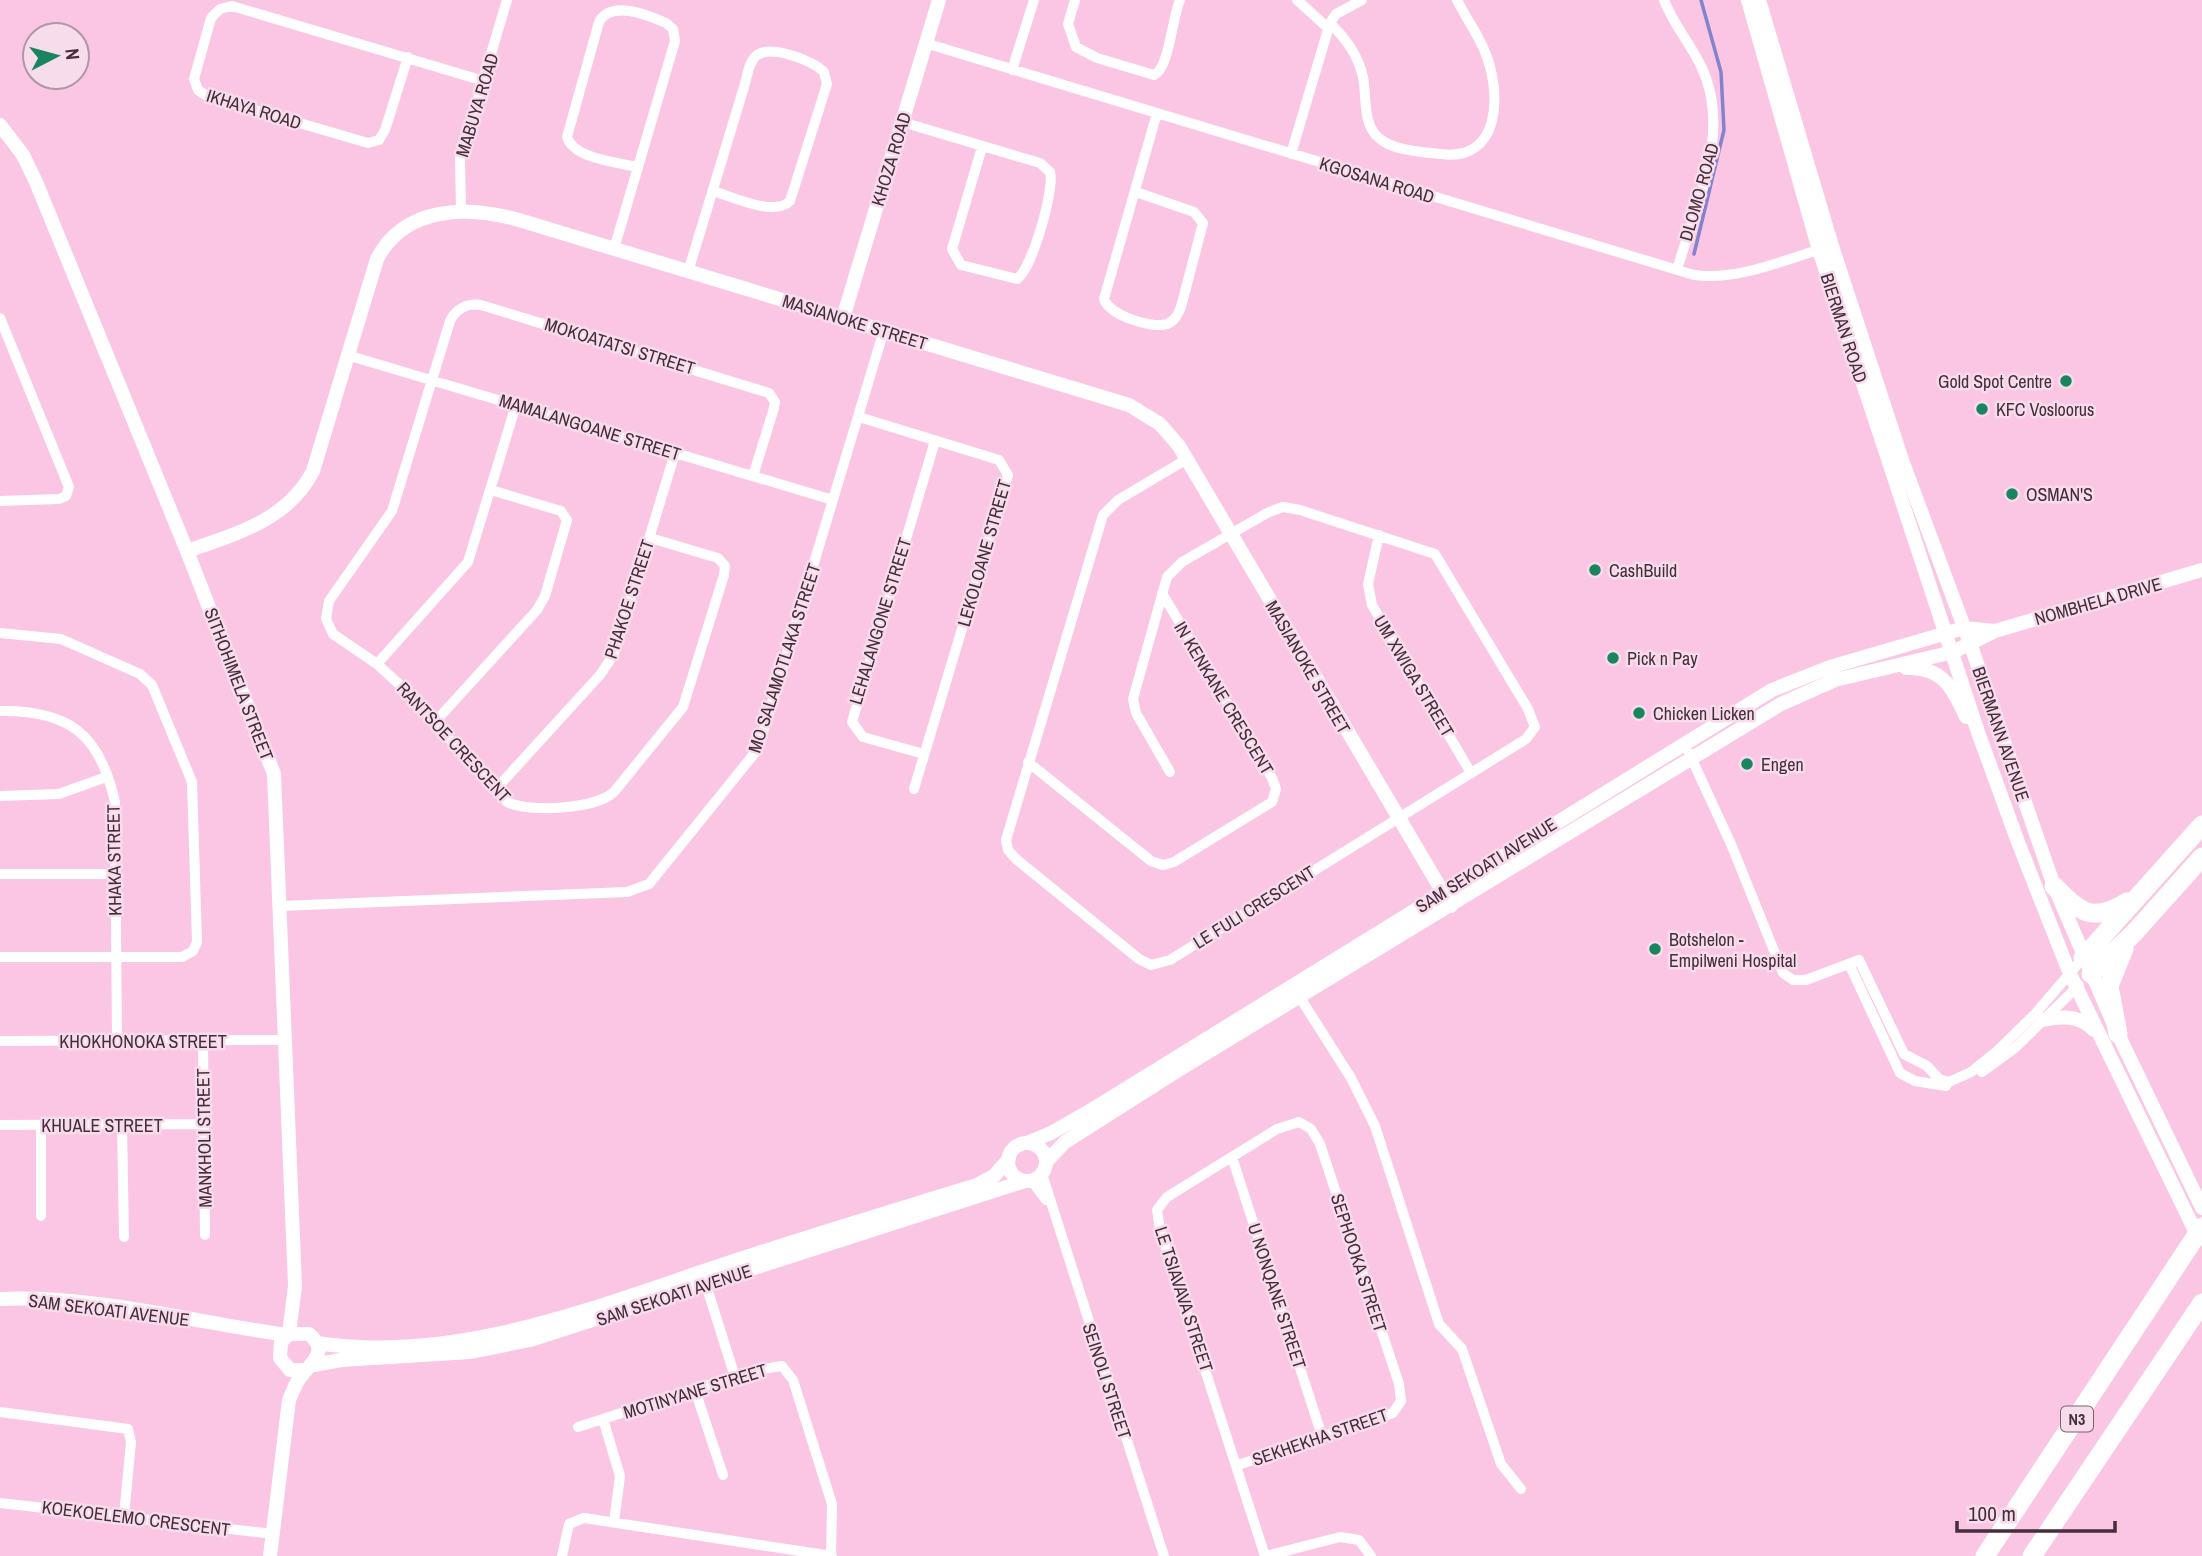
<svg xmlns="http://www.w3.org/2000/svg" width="2202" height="1556" font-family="'Archivo Narrow',sans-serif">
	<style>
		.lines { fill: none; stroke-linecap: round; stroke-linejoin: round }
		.stream { stroke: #8482cb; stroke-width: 3.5 }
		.street { stroke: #fff; stroke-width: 10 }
		.secondary { stroke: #fff; stroke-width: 14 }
		.highway { stroke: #fff; stroke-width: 19 }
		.poi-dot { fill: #1a835f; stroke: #f7ddeb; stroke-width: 2.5 }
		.labels { text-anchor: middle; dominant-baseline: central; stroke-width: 5; stroke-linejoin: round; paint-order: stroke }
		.shield { fill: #f7ddeb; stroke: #7b6270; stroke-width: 2 }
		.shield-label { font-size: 16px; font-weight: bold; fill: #462d3c }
		.street-label { font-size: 18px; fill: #462d3c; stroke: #f7ddeb }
		.poi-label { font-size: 18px; fill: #462d3c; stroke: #f7ddeb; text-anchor: start }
	</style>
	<rect width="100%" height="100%" fill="#fbc6e3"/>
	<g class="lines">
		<!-- stream -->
		<path class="stream" d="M1694,254L1724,130L1721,72L1701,0"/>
		<!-- street -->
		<path class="street" d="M1075,0L1068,24L1076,47L1097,58L1154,75C1169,69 1172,18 1180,0
			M1297,0L1328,28
			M1664,0C1673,24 1690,43 1701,66C1733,132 1695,206 1677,270
			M1330,23C1346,39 1358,55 1363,77C1367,97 1362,124 1379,138C1393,151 1423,152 1441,154C1501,162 1502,93 1485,52C1478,34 1466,18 1457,0
			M925,43L1694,275C1739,281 1782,260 1825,248
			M408,57L385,130L379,140L368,143L207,96L198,90L194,79L211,18L220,9L232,6L484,81
			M1012,70L1034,0
			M902,122L1040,163L1050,172C1055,189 1032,269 1017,279L961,265L952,249L982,147
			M1291,154L1330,23L1336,14L1362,0
			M1136,192L1194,212L1203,223L1181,307C1178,314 1175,321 1167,324C1151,329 1109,315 1104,299L1157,113
			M461,211L460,158L507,0
			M614,249L675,41L673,29L666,23C646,14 611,0 599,22L567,137C574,159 617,162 637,167
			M688,272L744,87C747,78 748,63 756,56C769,44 805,59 818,67L824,72L827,84L790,201C774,217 733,197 713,191
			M0,318L69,487L66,496L59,499L0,501
			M347,355L833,500
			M859,417L999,460L1008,475L914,789
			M1379,535L1368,584L1372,605L1471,773
			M650,538L718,558L725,566L724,575L683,707L614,792C596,809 529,813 507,802L400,685L377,664L333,634L326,619L329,601L392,511L450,321C456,309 467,303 481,305L769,393L775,402L774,408L753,476
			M0,633L61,639L140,674L152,685L192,782L197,942L193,951L182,957H0
			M377,664L468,562L516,405
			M0,711C69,710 100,734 115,802L117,1041
			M435,722L537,610L545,596L567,520L561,511L491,490
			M1689,753L1731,844L1783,973L1793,980H1806L1859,960L1904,1054L1927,1066L1939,1079L1949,1082L1971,1072L1995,1053L2035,1014L2083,958
			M924,754L863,737L852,722L935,441
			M1028,762L1151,861L1163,865L1174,862L1272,802L1276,789L1272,778L1162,593
			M1170,772L1136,713L1133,699L1167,577L1182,562L1269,512L1283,507L1300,510L1435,554L1528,709L1535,727L1526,739L1170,960L1151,965L1139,959L1016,859L1008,850L1006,840L1103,515L1118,500L1187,459
			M495,790L600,675L614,654L675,453
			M0,796L59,794L106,777
			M0,874H116
			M281,906L627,892L649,884L758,749L884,330
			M1849,964L1900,1073L1915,1081L1946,1086
			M1299,996L1351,1078L1375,1126L1439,1324L1462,1349L1501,1464L1521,1489
			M0,1041L286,1040
			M203,1041L205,1235
			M1982,1072L2015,1048L2079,985
			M0,1125L203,1124
			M41,1125V1216
			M122,1125L124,1237
			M1232,1157L1322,1436
			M1042,1174L1164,1556
			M1031,1180L1046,1200
			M706,1285L735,1377
			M695,1390L723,1475
			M0,1412L128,1429L131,1442L124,1516
			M603,1419L620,1476L614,1522
			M578,1427L755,1370L782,1366L793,1380L832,1504L831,1556
			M1238,1465L1393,1413L1401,1401L1399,1384L1320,1144L1311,1129L1299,1122L1277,1129L1167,1197L1157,1210L1160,1230L1265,1556
			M0,1503L273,1534
			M562,1556L569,1524L584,1518L832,1556
			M1266,1556L1340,1537L1359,1540L1371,1556"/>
		<!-- secondary -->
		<path class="secondary" d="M1748,0L1819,250L1979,735L2018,842L2070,974L2199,1239
			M1759,0L1832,246L1902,460L1971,646L2054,886L2118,1034L2202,1208
			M0,125L23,155L36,182L187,551L274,774L295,1286L289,1334
			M843,318L939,0
			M187,551C236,534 288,520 313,471L377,259C405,205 469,206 519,220L1129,405L1160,424L1179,446L1451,906
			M1906,668C1942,666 1953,688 1966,717
			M2043,1020C2063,1016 2079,1015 2094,1030
			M1027,1143L1051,1133L1093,1109L1772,690L1830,667L1964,628L1995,631
			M1008 1162a19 19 0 1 1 38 0a19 19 0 1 1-38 0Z
			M1046,1162L1065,1142L1180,1069L1781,704L1835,680L1953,652L1995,631L2202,570
			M0,1299C96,1295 193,1322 287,1335
			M317,1343C459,1365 602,1304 734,1261C815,1234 896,1210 977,1185L994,1176L1009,1159
			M314,1365L341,1360L471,1352L530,1340L1025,1181
			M270,1556L289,1400C292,1393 295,1385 299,1379C309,1364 331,1352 309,1334H289L281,1342L280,1358L290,1370H306"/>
		<!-- highway -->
		<path class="highway" d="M2054,886C2080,912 2092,924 2127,902
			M2083,958L2202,825
			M2091,974L2134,933L2202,857
			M2118,1034L2109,986L2124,949
			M1985,1556L2202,1227
			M2032,1556L2202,1303"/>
	</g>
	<!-- markers -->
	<g class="poi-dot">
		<circle cx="2066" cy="381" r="7"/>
		<circle cx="1982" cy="409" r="7"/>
		<circle cx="2012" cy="494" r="7"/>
		<circle cx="1595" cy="570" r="7"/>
		<circle cx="1613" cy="658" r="7"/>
		<circle cx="1639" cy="713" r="7"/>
		<circle cx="1747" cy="764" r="7"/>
		<circle cx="1655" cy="949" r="7"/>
	</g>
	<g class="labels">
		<!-- shield labels -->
		<rect class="shield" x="2061" y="1406.5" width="32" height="25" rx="5"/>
		<g class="shield-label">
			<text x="2077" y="1419">N3</text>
		</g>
		<!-- street labels -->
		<g class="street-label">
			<text transform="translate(477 105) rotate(-73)">MABUYA ROAD</text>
			<text transform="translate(254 109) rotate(17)">IKHAYA ROAD</text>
			<text transform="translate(891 159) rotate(-73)">KHOZA ROAD</text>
			<text transform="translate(1377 180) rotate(17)">KGOSANA ROAD</text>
			<text transform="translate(1699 192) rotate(-74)">DLOMO ROAD</text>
			<text transform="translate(855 322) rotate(17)">MASIANOKE STREET</text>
			<text transform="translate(1844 328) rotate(72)">BIERMAN ROAD</text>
			<text transform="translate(620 346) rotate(17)">MOKOATATSI STREET</text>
			<text transform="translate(590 427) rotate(17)">MAMALANGOANE STREET</text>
			<text transform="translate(984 553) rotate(-74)">LEKOLOANE STREET</text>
			<text transform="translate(629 599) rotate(-72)">PHAKOE STREET</text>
			<text transform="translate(2098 601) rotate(-16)">NOMBHELA DRIVE</text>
			<text transform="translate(880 621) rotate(-73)">LEHALANGONE STREET</text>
			<text transform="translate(784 658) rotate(-72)">MO SALAMOTLAKA STREET</text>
			<text transform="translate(1308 667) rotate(60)">MASIANOKE STREET</text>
			<text transform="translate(1414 676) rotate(59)">UM XWIGA STREET</text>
			<text transform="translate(239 684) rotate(69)">SITHOHIMELA STREET</text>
			<text transform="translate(1224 698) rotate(59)">IN KENKANE CRESCENT</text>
			<text transform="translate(2001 734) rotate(71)">BIERMANN AVENUE</text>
			<text transform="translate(454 742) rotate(47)">RANTSOE CRESCENT</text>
			<text transform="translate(114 860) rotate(-91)">KHAKA STREET</text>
			<text transform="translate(1486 865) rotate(-32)">SAM SEKOATI AVENUE</text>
			<text transform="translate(1254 907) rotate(-32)">LE FULI CRESCENT</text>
			<text x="143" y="1041">KHOKHONOKA STREET</text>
			<text x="102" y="1125">KHUALE STREET</text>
			<text transform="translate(204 1138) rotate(-91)">MANKHOLI STREET</text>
			<text transform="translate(1359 1263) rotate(72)">SEPHOOKA STREET</text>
			<text transform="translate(674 1295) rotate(-18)">SAM SEKOATI AVENUE</text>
			<text transform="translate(1277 1296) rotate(72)">U NONQANE STREET</text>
			<text transform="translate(1184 1299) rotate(72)">LE TSIAVAVA STREET</text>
			<text transform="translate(109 1310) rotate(7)">SAM SEKOATI AVENUE</text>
			<text transform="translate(1107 1381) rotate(72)">SEINOLI STREET</text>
			<text transform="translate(695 1391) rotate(-17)">MOTINYANE STREET</text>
			<text transform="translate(1320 1437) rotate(-19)">SEKHEKHA STREET</text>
			<text transform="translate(136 1518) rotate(7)">KOEKOELEMO CRESCENT</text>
		</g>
		<!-- poi labels -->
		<g class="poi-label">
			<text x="2052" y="381" text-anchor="end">Gold Spot Centre</text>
			<text x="1996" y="409">KFC Vosloorus</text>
			<text x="2026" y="494">OSMAN'S</text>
			<text x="1609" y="570">CashBuild</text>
			<text x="1627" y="658">Pick n Pay</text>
			<text x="1653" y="713">Chicken Licken</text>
			<text x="1761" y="764">Engen</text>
			<text x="1669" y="939">Botshelon -<tspan x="1669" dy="21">Empilweni Hospital</tspan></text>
		</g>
	</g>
	<!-- north arrow -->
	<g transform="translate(56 56) rotate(84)"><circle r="33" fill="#f7ddeb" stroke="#b097a5" stroke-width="2"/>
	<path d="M0-5L12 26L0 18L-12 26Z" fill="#1a835f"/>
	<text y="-10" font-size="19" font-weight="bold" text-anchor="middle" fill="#462d3c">N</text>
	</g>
	<!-- scale -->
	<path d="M1957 1521v10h158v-10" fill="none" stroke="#462d3c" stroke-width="3.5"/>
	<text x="1968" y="1521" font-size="21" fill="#462d3c" stroke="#f7ddeb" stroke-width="5" paint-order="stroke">100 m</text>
</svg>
